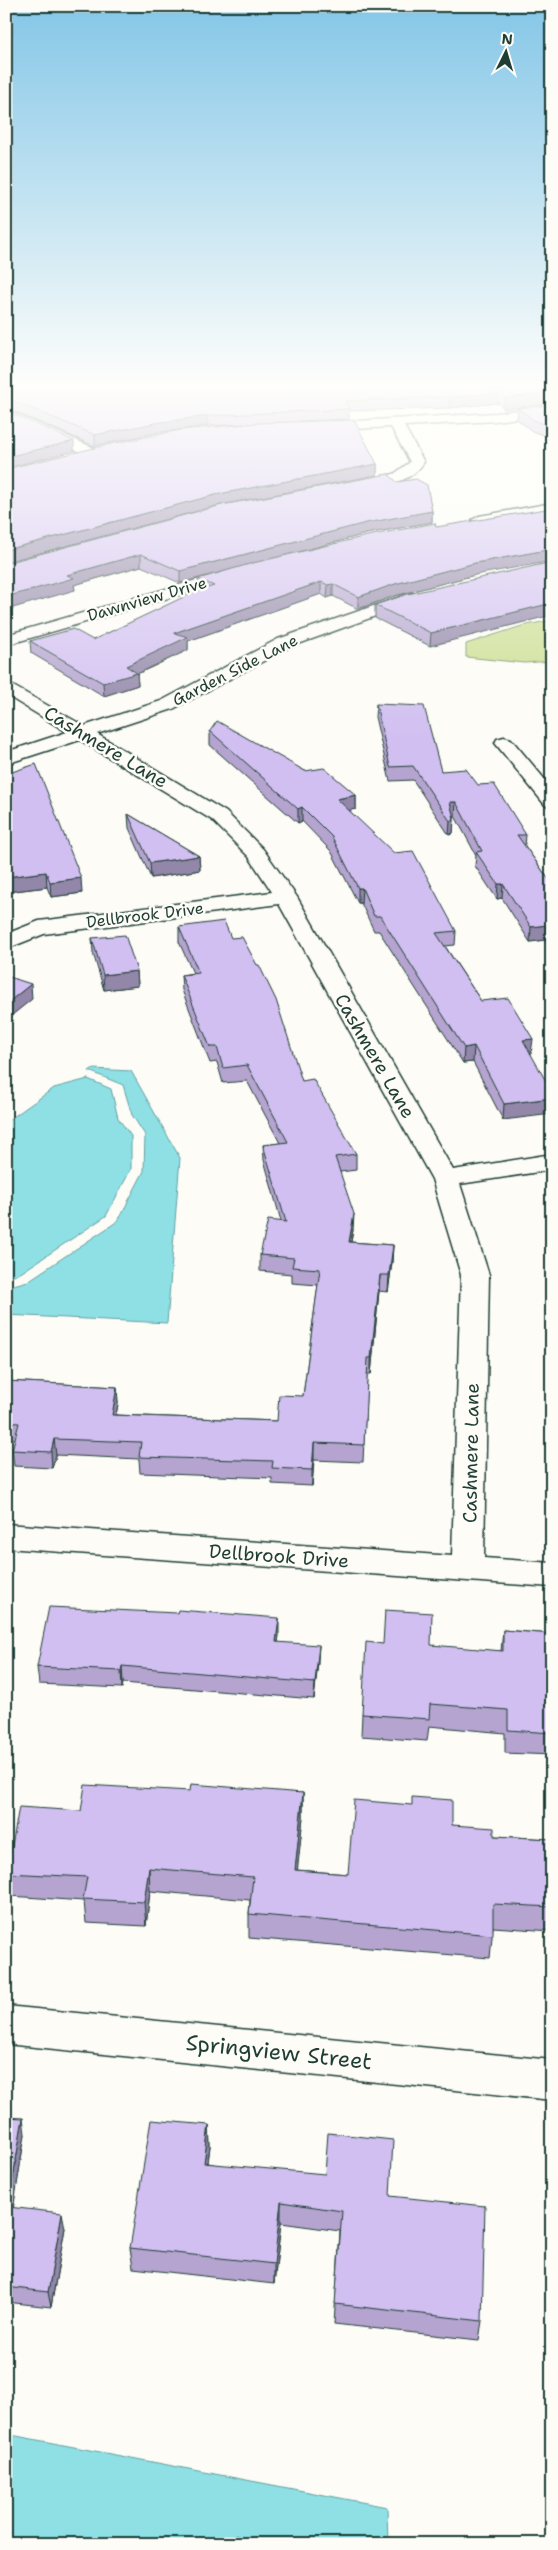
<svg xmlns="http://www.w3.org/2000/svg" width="558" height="2550" font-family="'Shantell Sans',sans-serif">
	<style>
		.green { fill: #ccde92; stroke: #768e63 }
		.water { fill: #8fe0e5; stroke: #629f9e }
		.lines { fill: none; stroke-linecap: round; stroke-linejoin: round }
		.minor-casing { stroke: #1f3d34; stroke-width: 3 }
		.minor { fill: #fdfcf7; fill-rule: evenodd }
		.wall { fill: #b4a4cf; stroke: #1f3d34 }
		.shaded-wall { fill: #9286a9; stroke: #1f3d34 }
		.building { fill: #d1bff1; stroke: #1f3d34 }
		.labels { text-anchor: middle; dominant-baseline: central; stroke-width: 5; stroke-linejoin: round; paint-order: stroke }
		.far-street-label { font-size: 16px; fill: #1f3d34; stroke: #fdfcf7 }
		.street-label { font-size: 19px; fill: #1f3d34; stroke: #fdfcf7 }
		.near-street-label { font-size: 22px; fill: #1f3d34; stroke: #fdfcf7 }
	</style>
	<rect width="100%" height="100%" fill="#fdfcf7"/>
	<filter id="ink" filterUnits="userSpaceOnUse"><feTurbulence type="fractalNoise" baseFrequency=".02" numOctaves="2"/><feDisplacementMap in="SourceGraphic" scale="10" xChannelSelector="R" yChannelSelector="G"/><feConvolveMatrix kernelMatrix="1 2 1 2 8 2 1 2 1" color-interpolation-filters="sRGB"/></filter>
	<g filter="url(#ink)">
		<!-- green -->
		<path class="green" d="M552,620V661L524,663L466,657V644L522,626Z"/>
		<!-- water -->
		<path class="water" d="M92,1069L131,1071L180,1158L167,1323L6,1315V1287L28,1281L118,1221L144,1171L145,1135L132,1115L123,1085L89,1071Z
			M88,1079L111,1089L118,1118L131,1136V1169L106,1216L19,1274L6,1276V1122L54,1088Z
			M6,2434L387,2507L388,2544H247L237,2535L163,2544H6Z"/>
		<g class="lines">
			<!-- minor casing -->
			<g class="minor-casing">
				<path id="minor" d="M552,405V413L496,421L404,426L424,462C409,486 381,485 356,489L351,488L349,485L351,482L394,474L410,462L391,427L321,431L314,427L321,423L496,413Z
					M6,410L99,450L101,453L99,456H89L6,419Z
					M552,503V511L479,524L472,520L479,516Z
					M235,569L243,574L241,577L6,645V635Z
					M411,593L417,595L419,598L417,601L290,647L173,709L97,734L226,812L263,849L297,897L453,1170L552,1154V1170L460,1184L489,1275L484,1558L552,1563V1587L6,1548V1524L452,1556L461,1275L432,1179L279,904L44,934L6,949V934L39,921L272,892L249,857L212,820L80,740L6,764V752L67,732L6,695V682L84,726L161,701L278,639Z
					M504,737L511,739L552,788V807L545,805L495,743L497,739Z
					M6,2006L552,2060V2100L6,2044Z"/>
			</g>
			<!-- minor -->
			<use href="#minor" class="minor"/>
		</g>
		<!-- wall -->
		<path class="wall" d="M6,382H552L504,409L498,403L449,408L349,411V419L299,421L377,464V475L220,505L245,424L207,426L156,433L95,446L6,408Z
			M552,405V438L532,431L517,419L518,408Z
			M397,482L432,511V522L366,534L281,556L436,527L475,575L394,596L358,609L333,596L327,598L321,594L188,641V650L137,674L138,685L104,696L31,653L30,641L93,640L199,591L198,579L225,571L180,583L141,566L74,585L75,590L6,563Z
			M552,562L430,646L375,618V605Z
			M376,704L441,771L478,785L526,835L525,846L552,884V955L545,940L530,942L502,898L497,899L475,866L476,855L455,816H454V819L453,833L449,835L413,780L390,781L375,717Z
			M210,731L305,771L356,795V809L349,810L456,931L455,945L445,946L481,1001L531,1054L503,1120L473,1062L463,1063L379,931H374L361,903H358L331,851L302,821L298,823L210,745Z
			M6,774L82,893L51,897L47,887L6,892Z
			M128,814L199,856L200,870L151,878L129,828Z
			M179,927L302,1081L356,1154V1170L340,1172L353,1230L351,1242L393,1245L392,1262L388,1292L379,1291L371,1374H367L363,1462L314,1460L312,1486L272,1484V1478L140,1473L139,1459L56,1455L52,1468L14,1466L12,1450L15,1439H6V1381L117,1387L118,1404L116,1415L277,1421L303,1396L318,1285L292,1283V1274L260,1271V1255L281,1221L264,1160L263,1145L280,1143L247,1081L223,1083L217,1062L210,1063L182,990L181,975L193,973L179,942Z
			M92,938L137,971L138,986L104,990L93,953Z
			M503,1630L552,1634V1755L505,1753V1733L429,1726L427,1741L361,1736L362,1714L383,1644L501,1651Z
			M279,1635L278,1642L318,1662L314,1699L123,1683L122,1688L39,1684L37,1667Z
			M190,1791L303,1793V1817L297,1870L348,1874L452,1825L494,1836L552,1839V1931L493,1927L490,1958L249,1938V1914L250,1900L150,1891L146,1926L86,1923L84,1901L10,1896L7,1873L81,1811Z
			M6,2117L25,2134L13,2208L65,2228L51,2307L6,2302Z
			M209,2125L210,2146L208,2163L390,2196L482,2321L479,2340L334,2324L340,2231L281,2223L274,2284L133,2268L130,2248Z"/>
		<!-- shaded-wall -->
		<path class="shaded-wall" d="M498,393V403L449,408L450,397Z
			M552,393V403L504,409L505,398Z
			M207,416V426L156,433L95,446V435L155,423Z
			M74,441V451L6,468V457Z
			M377,464V475L220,505L6,562V550L219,494Z
			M432,511V522L366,534L180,583V571L366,523Z
			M552,549V561L475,575L394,596L358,609V597L395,584L475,563Z
			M141,554V566L74,585L75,590L6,610V597L67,575Z
			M321,582V594L188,641V650L137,674L138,685L104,696L103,683L174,633Z
			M333,584V596L327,598L328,585Z
			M552,603V615L430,646L431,633Z
			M356,795V809L337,813V799Z
			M450,802H456L455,816H449Z
			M302,807V821L298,823V809Z
			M454,819L453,833L449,835L450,821Z
			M199,856L200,870L151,878L150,863Z
			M46,872L47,887L6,892V877Z
			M81,878L82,893L51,897L50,882Z
			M498,884H503L502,898L497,899Z
			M358,888H362L361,903H358Z
			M547,925L545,940L530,942L531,927Z
			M137,971L138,986L104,990L103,975Z
			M31,984L32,999L6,1020V1004Z
			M533,1039L531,1054L521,1055L523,1040Z
			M474,1046L473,1062L463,1063L464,1048Z
			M552,1098V1114L503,1120L504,1104Z
			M354,1214L353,1230L348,1258L349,1242Z
			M393,1245L392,1262L388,1292L389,1275Z
			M380,1275L379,1291L371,1374V1358Z
			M117,1387L118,1404L113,1431L112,1415Z
			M54,1439L56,1455L52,1468L51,1452Z
			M314,1443V1460L312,1486V1470Z
			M279,1618V1635L276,1659V1642Z
			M319,1645L318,1662L314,1699L315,1683Z
			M122,1666L123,1683L122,1688L121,1671Z
			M303,1793V1817L295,1893V1870Z
			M149,1868L150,1891L146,1926L144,1902Z
			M23,2118L25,2134L11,2223L8,2207Z
			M209,2125L210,2146L205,2183L204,2163Z
			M281,2202V2223L274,2284V2264Z
			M62,2213L65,2228L51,2307L48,2292Z"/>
		<!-- building -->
		<path class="building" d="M6,382H552V393L505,398L498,393L450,397L345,401L349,409L207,416L155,423L95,435L6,398Z
			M552,405V427L533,420L518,408Z
			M6,411L74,441L6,457Z
			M354,420L377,464L219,494L6,550V469L115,443L181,430L259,423Z
			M388,474L397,482L416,479L427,485L432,511L366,523L180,571L141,554L67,575L74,578L6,597V563L222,505Z
			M552,508V549L475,563L395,584L358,597L333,584L328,585L321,582L174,633L188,637L126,666L137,673L103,683L30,641L73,629L93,640L192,593L214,586L198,579L253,563L367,536L435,523L436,527Z
			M552,562V603L431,633L375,605L408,594Z
			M376,704L424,706L441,771L466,769L478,785L494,784L526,835H517L552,884V936L547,925L531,927L503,884H498L476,852L482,851L456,802H450L454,819L450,821L413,766L390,767Z
			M217,721L305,771L324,768L356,795L337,799L394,853L413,851L456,931L436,933L481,1001L508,998L533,1039L523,1040L552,1092V1098L504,1104L474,1046L464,1048L380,916H374L362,888H358L332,837L302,807L298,809L210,731Z
			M36,764L81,878L50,882L46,872L6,877V774Z
			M128,814L199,856L150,863Z
			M224,921L231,938L242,937L257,965H259L276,1000L302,1081L313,1079L356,1154L335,1157L354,1214L349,1242L393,1245L389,1275H380L371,1358H368L364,1445L314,1443L312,1470L272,1468L273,1461L139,1457L141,1442L54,1439L51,1452L12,1450L19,1423L6,1422V1381L117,1387L112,1415L277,1421L279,1395L303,1396L320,1269L292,1267L294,1258L260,1255L268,1220L286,1222L263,1145L288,1142L247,1065L223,1068L217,1047H210L181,975L199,973L179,927Z
			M125,935L137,971L103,975L92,938Z
			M6,976L31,984L6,1004Z
			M49,1607L177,1613L178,1610L279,1618L276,1642L319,1645L315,1683L122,1666L121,1671L37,1667Z
			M385,1610L432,1613L431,1645L503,1651V1630L552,1634V1733L508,1730V1710L430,1704L429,1719L362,1714L366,1642L383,1644Z
			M191,1784L303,1793L295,1870L348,1874L354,1800L412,1805V1797L452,1800V1825L494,1828V1836L552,1839V1907L493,1904V1935L249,1914L253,1877L149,1868L144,1902L83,1899L87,1877L7,1873L19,1807L81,1811L85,1785L190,1791Z
			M6,2117L23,2118L8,2207L62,2213L48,2292L6,2287Z
			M151,2120L209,2125L204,2163L325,2174L328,2133L393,2140L390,2196L485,2206L482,2321L335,2304L342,2211L281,2202L274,2264L130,2248Z"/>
	</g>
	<!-- sky -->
	<linearGradient id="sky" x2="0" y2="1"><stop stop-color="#84c6e7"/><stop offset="0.52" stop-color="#fefefb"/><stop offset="1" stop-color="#fefefb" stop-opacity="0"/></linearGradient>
	<rect width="558" height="740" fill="url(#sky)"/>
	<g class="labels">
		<!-- far-street labels -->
		<g class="far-street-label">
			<text transform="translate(147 599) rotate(-16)">Dawnview Drive</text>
			<text transform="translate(235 670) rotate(-27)">Garden Side Lane</text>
			<text transform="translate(145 915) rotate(-7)">Dellbrook Drive</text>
		</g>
		<!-- street labels -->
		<g class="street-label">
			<text transform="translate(106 747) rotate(31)">Cashmere Lane</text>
			<text transform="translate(375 1056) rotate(60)">Cashmere Lane</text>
			<text transform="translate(471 1453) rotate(-89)">Cashmere Lane</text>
			<text transform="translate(279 1556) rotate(4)">Dellbrook Drive</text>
		</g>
		<!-- near-street labels -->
		<g class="near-street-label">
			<text transform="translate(279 2052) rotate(6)">Springview Street</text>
		</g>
	</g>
	<!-- margin -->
	<rect width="558" height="2550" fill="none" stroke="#fdfcf7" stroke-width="25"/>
	<rect x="12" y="12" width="533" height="2525" fill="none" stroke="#1f3d34" stroke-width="2" filter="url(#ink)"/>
	<!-- north arrow -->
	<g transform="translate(506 52) rotate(5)" stroke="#fdfcf7" stroke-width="4" paint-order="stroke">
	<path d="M0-4L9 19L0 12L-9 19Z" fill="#1f3d34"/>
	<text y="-8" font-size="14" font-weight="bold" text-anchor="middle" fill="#1f3d34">N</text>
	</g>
</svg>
